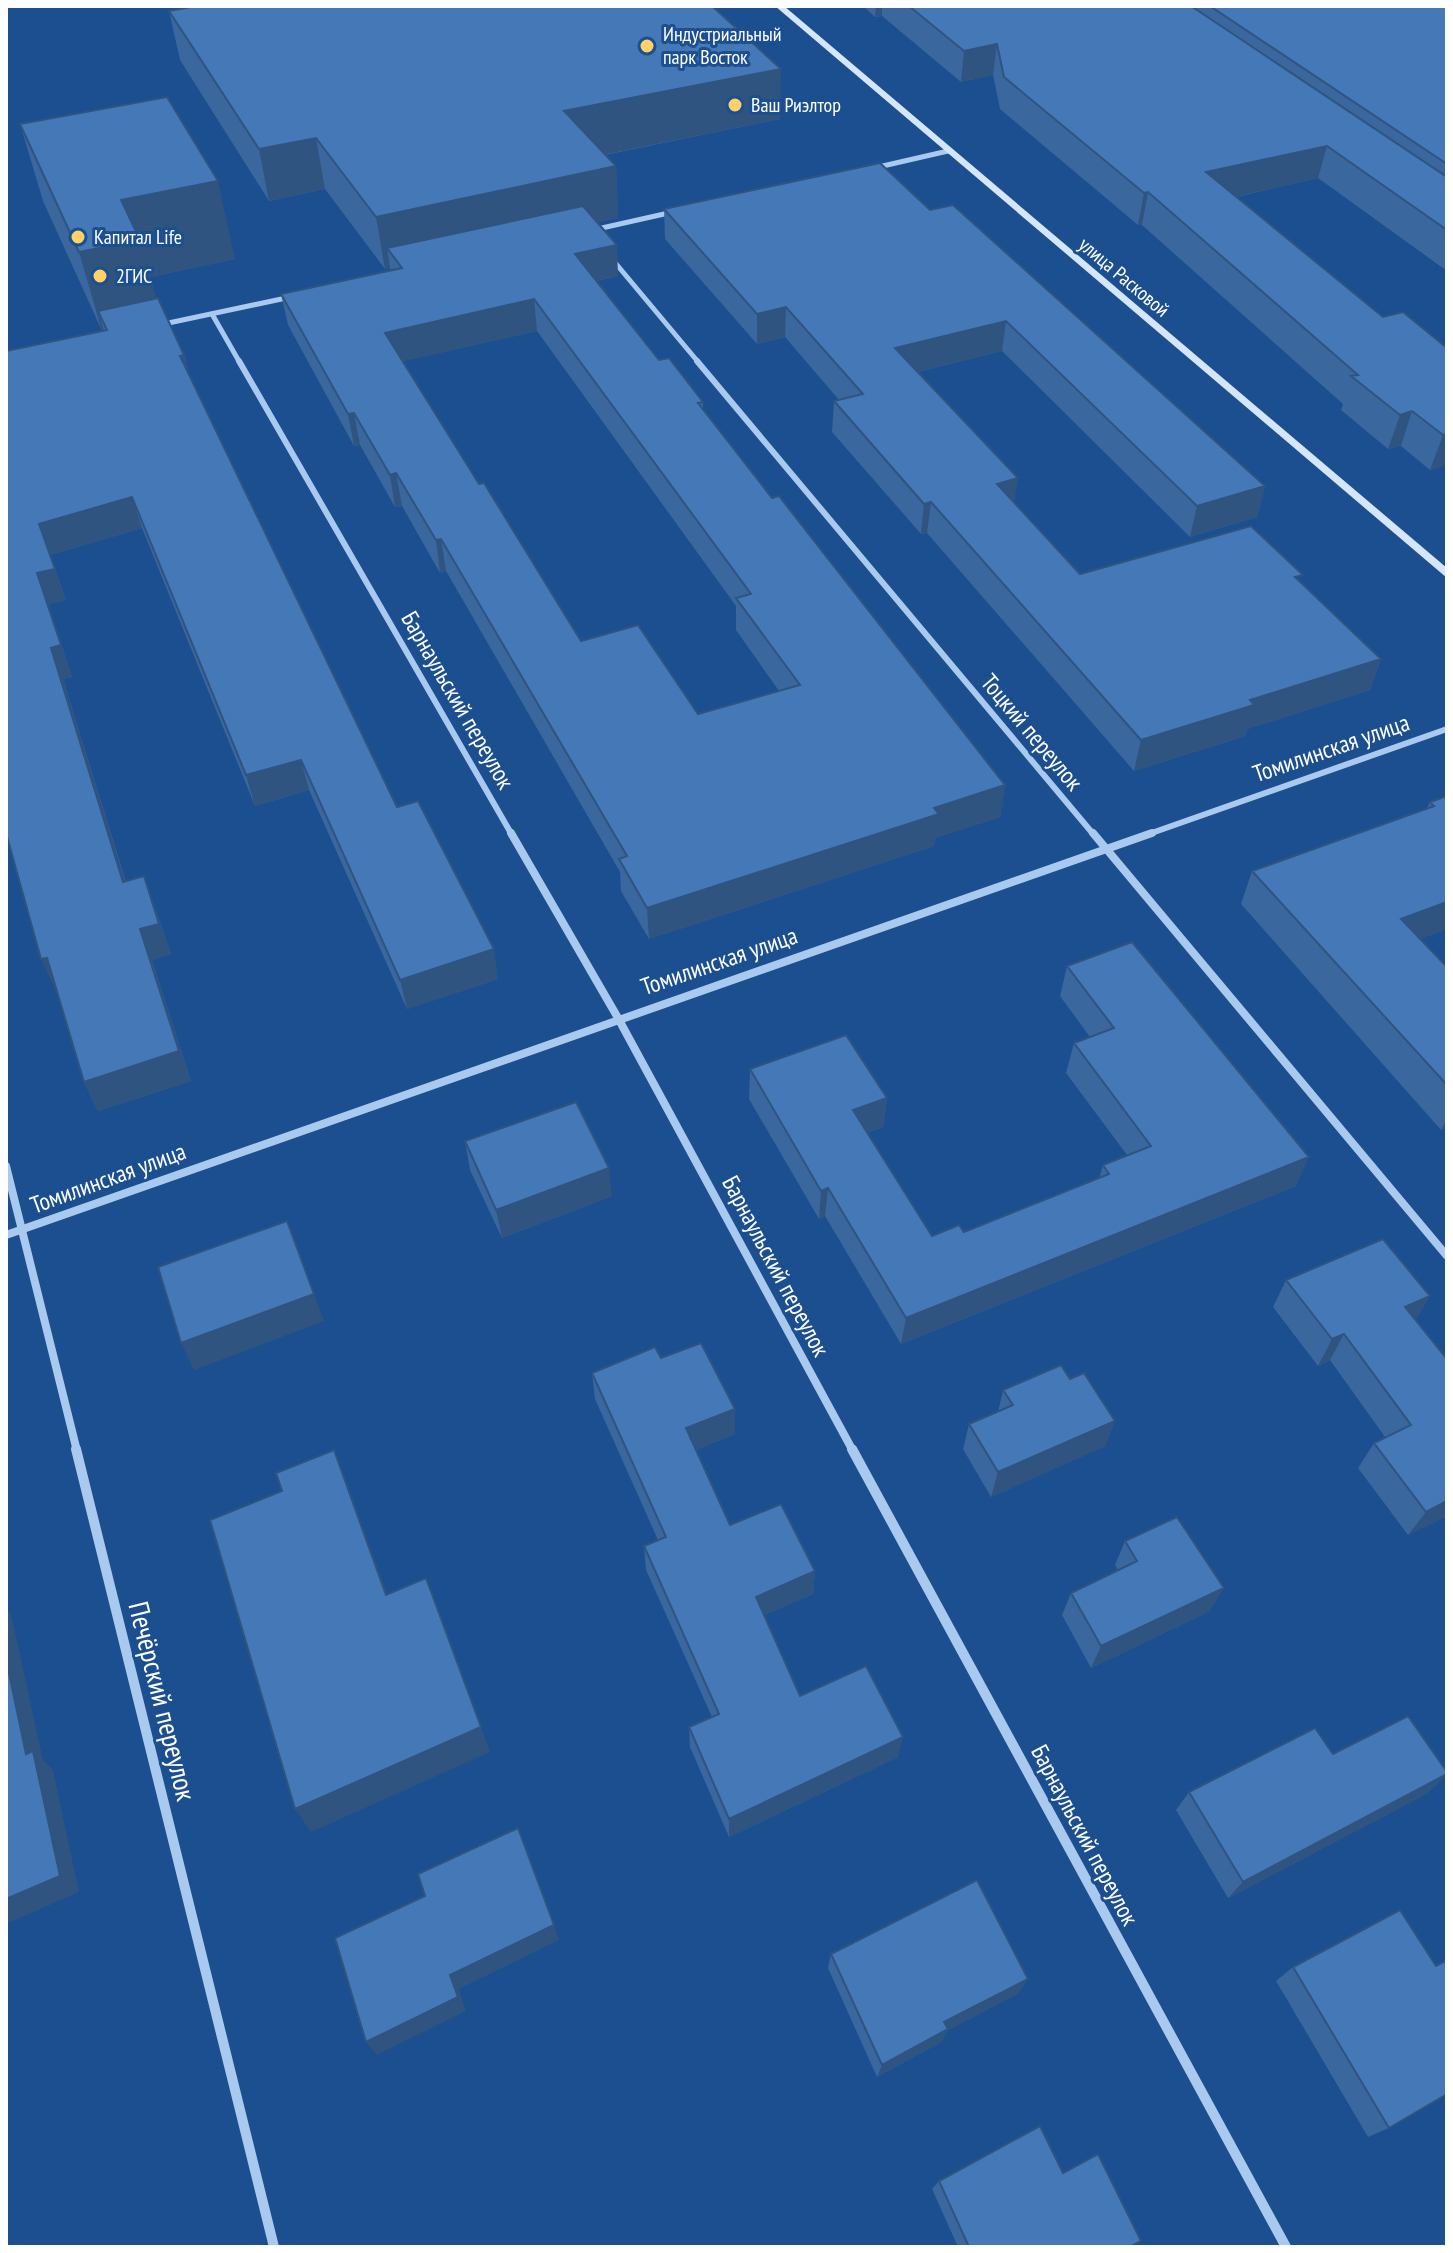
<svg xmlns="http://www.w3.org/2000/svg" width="1453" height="2253" font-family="'PT Sans Narrow',sans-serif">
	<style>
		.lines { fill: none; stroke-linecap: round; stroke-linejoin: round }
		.street-far3 { stroke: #a9c9ee; stroke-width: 5 }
		.street-far2 { stroke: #a9c9ee; stroke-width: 6 }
		.street-far1 { stroke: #a9c9ee; stroke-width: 8 }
		.street { stroke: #a9c9ee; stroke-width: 10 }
		.secondary { fill: #d6e6fa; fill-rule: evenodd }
		.wall { fill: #3a679d; fill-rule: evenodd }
		.shaded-wall { fill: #305480 }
		.building { fill: #4478b7; stroke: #305480; stroke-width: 2; fill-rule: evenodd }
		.poi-dot { fill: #ffd166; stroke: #1b4f8f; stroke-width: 3 }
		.labels { text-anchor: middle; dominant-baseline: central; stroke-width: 6; stroke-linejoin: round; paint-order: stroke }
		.far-poi-label { font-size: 20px; fill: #fff; stroke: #1b4f8f; text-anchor: start }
		.far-street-label { font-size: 20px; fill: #fff; stroke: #1b4f8f }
		.street-label { font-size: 24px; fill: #fff; stroke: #1b4f8f }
		.near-street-label { font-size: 28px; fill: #fff; stroke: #1b4f8f }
	</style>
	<rect width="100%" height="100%" fill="#1b4f8f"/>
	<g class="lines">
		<!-- street-far3 -->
		<path class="street-far3" d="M874,168L948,151
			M593,230L673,212
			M612,259L699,363
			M212,314L240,363
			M159,325L291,297"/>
		<!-- street-far2 -->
		<path class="street-far2" d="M239,361L512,835
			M697,361L1094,835
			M1146,835L1447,729"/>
		<!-- street-far1 -->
		<path class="street-far1" d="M511,833L618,1018L853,1451
			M1093,833L1447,1256
			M6,1166L77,1451
			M6,1235L1152,833"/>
		<!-- street -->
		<path class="street" d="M76,1449L274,2247
			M852,1449L1286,2247"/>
		<!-- secondary -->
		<path class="secondary" d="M775,6H784L1447,568V578Z"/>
	</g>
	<!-- wall -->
	<path class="wall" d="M863,6H1447V271L1318,178L1236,197L1383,317L1447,348V465L1430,470L1401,446L1388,449L1341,410L1343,404L1142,225H1138L1000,109L993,75L961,82L882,16L875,17Z
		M169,11L780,119L605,155L616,166L618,218L598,222L618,276L596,281L659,360L703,402V410L772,498L1005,785L1000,817L935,838L934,846L649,939L621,891L620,872L446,571L440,573L402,506L395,507L360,445L354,446L288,325L281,294L391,271L390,268L385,269L325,189L269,201L180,60ZM537,331L736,606V630L779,691L698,714L581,641L479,484L403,361Z
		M20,124L235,259L150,277L156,299L184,355L190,377L397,807L498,979L407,1009L309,790L255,806L142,528L50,555L66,600L48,604L72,677L63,679L126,882L144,876L171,954L152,960L191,1081L98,1111L84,1082L56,989H55L6,351L102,331L43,201Z
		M664,209L930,210L1265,486L1257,517L1190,537L1002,351L918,372L1014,503L1080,574L1300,582L1381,659L1370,690L1247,729L1245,736L1134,771L927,533L921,534L832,432L834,401L839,400L785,337L757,344L665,239Z
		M1447,796V929L1420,939L1447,967V1129L1446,1128L1441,1130L1241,904L1252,871L1427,808L1430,802Z
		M1067,966L1296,1186L901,1344L825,1216L819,1219L749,1099L750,1069L887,1098L883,1127L867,1133L932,1236L964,1232L1099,1179L1103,1165L1127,1155L1066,1073L1074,1043L1090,1037L1060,996Z
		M465,1141L612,1196L502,1238L470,1170Z
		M1286,1280L1430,1296L1415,1320L1447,1359V1516L1408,1535L1358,1468L1374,1443L1385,1437L1330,1360L1318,1366L1273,1307Z
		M661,1358L735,1409V1434L696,1450L730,1525L815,1571L813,1594L764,1615L800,1696L898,1757L729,1837L690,1747L689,1727L712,1717L646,1570L644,1546L658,1540L595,1399L592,1373Z
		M1070,1379L1115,1421L1105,1446L991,1497L963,1449L969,1424L998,1412L1003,1390Z
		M1125,1541L1210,1611L1091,1668L1062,1615L1071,1593L1118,1570L1115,1565Z
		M1333,1754L1428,1793L1228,1898L1176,1810L1189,1792Z
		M831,1954L1019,1993L948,2030L941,2042L877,2077L828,1968Z
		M1293,1967L1389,2128L1368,2137L1276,1981Z
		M1063,2173L1130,2247H958L932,2189L939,2181Z"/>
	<!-- shaded-wall -->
	<path class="shaded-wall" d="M876,6H882V16L875,17Z
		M997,44L993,75L961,82L964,51Z
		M781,69L780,119L567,162L564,111Z
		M316,138L325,189L269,201L259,149Z
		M1327,146L1318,178L1199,205L1206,172Z
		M616,166L618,218L400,266L387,248L390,268L385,269L376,217Z
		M218,181L235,259L150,277L161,318L98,311L104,331H102L79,252L121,200Z
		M1148,192L1142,225H1138L1144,193Z
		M617,245L618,276L577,285L575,254Z
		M534,299L537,331L390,364L385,333Z
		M786,307L785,337L757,344V314Z
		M1006,321L1002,351L893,378L895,348Z
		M184,355L192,385L180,356Z
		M1412,411L1401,446L1388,449L1400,415Z
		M354,413L360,445L354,446L348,414Z
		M1447,434V465L1430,470L1443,435Z
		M396,473L402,506L395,507L390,475Z
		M1018,478L1013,509L997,484Z
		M1265,486L1257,517L1190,537L1197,506Z
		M132,497L142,528L50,555L66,600L48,604L72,677L63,679L135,913L123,882L51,648L37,573L39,524Z
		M931,502L927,533L921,534L924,504Z
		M441,539L446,571L440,573L436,540Z
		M1381,659L1370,690L1247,729L1245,736L1134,771L1141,740L1250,700Z
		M301,760L309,790L255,806L246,775Z
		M1005,785L1000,817L935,838L934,846L649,939L647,908L934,808Z
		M144,876L171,954L152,960L191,1081L98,1111L84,1082Z
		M1447,902V929L1386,952L1401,919Z
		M494,949L498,979L407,1009L400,980Z
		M47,958L60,988L55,989L41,959Z
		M887,1098L883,1127L850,1139L853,1110Z
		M1447,1118V1125L1446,1128L1441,1130Z
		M1309,1157L1296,1186L901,1344L906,1318Z
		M609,1168L612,1196L502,1238L496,1210Z
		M828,1188L825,1216L819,1219L821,1191Z
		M314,1294L324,1321L194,1370L181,1343Z
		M1430,1296L1414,1323L1405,1307Z
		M1344,1334L1330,1360L1318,1366L1332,1339Z
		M735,1409V1434L687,1454L686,1428Z
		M1115,1421L1105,1446L991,1497L998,1472Z
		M334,1450L347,1483L398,1624L386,1595Z
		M1447,1501V1516L1408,1535L1426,1512Z
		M815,1571L813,1594L755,1619L756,1597Z
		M1224,1588L1210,1611L1091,1668L1101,1646Z
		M6,1608L11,1614L43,1760L53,1770L79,1892L6,1924V1899L26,1754L6,1659Z
		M481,1727L490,1752L311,1832L295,1809Z
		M903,1737L898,1757L729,1837V1819Z
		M1447,1775L1428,1793L1228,1898L1243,1882Z
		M554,1925L559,1940L459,1989L466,2011L377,2055L366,2042L450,1975Z
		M1028,1979L1019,1993L948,2030L941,2042L877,2077L882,2065L944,2022Z"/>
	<!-- building -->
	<path class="building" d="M196,6H712L781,69L564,111L616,166L376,217L316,138L259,149L169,11Z
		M909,6H1191L1447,177V230L1327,146L1206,172L1383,317L1403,312L1447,348V434L1443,435L1412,411L1400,415L1351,376L1358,375L1148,192L1144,193L1004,77L997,44L964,51Z
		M1210,6H1447V164Z
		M167,97L218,181L121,200L140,240L79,252L20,124Z
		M880,163L930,210L953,205L1265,486L1197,506L1006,321L895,348L1018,478L997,484L1080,574L1251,526L1303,575L1295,577L1381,659L1250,700L1254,705L1141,740L931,502L924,504L834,401L863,394L786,307L757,314L664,209Z
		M583,206L617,245L575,254L659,360L669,358L703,402L698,403L772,498L779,496L1005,785L934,808L939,814L647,908L619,859L627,856L441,539L436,540L396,473L390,475L354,413L348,414L281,294L402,268L387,248ZM534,299L751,594L736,598L800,685L698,714L638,625L581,641L484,483L479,484L385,333Z
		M158,298L184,355L180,356L397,807L418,801L494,949L400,980L301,760L246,775L132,497L39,524L55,569L37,573L61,645L51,648L123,882L144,876L159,924L140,929L179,1051L84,1082L47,958L41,959L6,833V351L107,330L98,311Z
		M1447,796V902L1401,919L1447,967V1085L1252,871L1434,806L1430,802Z
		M1132,942L1309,1157L906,1318L828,1188L821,1191L750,1069L846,1035L887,1098L853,1110L932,1236L959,1225L964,1232L1109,1174L1103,1165L1151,1146L1074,1043L1114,1028L1067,966Z
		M576,1102L609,1168L496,1210L465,1141Z
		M287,1221L314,1294L181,1343L158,1267Z
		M1383,1239L1430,1296L1405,1307L1447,1359V1501L1426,1512L1374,1443L1411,1425L1344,1334L1332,1339L1286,1280Z
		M701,1343L735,1409L686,1428L730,1525L781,1504L815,1571L756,1597L800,1696L866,1666L903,1737L729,1819L689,1727L719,1714L644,1546L666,1537L592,1373L655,1347L661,1358Z
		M1061,1365L1070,1379L1084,1373L1115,1421L998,1472L969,1424L1013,1405L1003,1390Z
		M334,1450L386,1595L426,1578L481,1727L295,1809L210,1520L282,1491L276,1473Z
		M1177,1517L1224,1588L1101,1646L1071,1593L1137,1561L1125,1541Z
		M6,1659L26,1754L33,1751L60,1876L6,1899Z
		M1408,1716L1447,1772V1774L1243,1882L1189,1792L1315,1728L1333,1754Z
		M518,1828L554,1925L450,1975L458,1997L366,2042L335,1938L425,1896L418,1874Z
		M977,1880L1028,1979L944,2022L948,2029L882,2065L831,1954Z
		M1400,1910L1436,1966L1447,1960V2094L1389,2128L1293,1967Z
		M1040,2126L1063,2173L1098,2154L1141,2241L1130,2247H969L939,2181Z"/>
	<!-- markers -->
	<g class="poi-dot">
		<circle cx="647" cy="46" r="8"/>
		<circle cx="735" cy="105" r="8"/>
		<circle cx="78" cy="237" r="8"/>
		<circle cx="100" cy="276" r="8"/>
	</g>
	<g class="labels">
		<!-- far-poi labels -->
		<g class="far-poi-label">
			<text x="663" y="34">Индустриальный<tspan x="663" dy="23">парк Восток</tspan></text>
			<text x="751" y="105">Ваш Риэлтор</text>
			<text x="94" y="237">Капитал Life</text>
			<text x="116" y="276">2ГИС</text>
		</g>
		<!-- far-street labels -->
		<g class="far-street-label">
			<text transform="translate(1124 277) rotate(40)">улица Расковой</text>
		</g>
		<!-- street labels -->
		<g class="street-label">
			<text transform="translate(458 700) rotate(60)">Барнаульский переулок</text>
			<text transform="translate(1032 732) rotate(50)">Тоцкий переулок</text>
			<text transform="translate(1331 748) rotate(-19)">Томилинская улица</text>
			<text transform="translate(719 961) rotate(-19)">Томилинская улица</text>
			<text transform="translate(108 1178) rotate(-20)">Томилинская улица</text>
			<text transform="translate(776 1266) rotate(62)">Барнаульский переулок</text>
			<text transform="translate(1085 1835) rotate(62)">Барнаульский переулок</text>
		</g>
		<!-- near-street labels -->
		<g class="near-street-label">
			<text transform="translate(163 1701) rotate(76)">Печёрский переулок</text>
		</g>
	</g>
	<!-- border -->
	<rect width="1453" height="2253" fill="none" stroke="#ffffff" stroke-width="16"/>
</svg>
